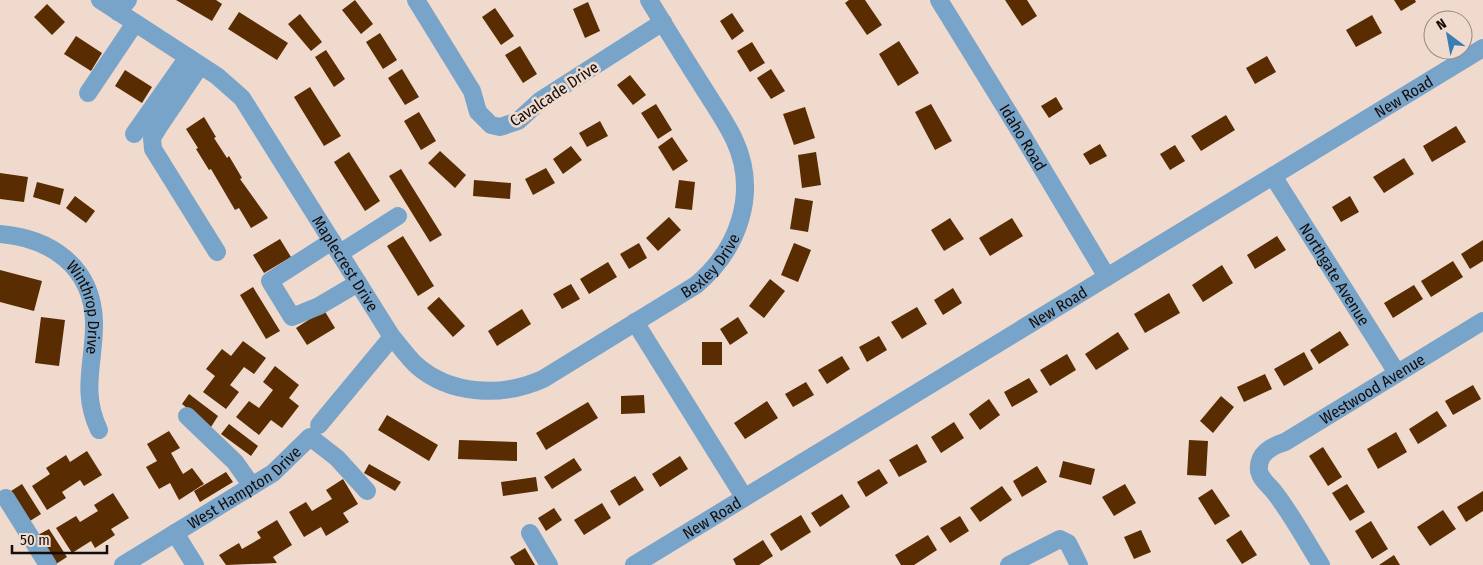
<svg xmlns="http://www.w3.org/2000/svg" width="1483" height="565" font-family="'Fira Sans Condensed',sans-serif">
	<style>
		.building { fill: #592c02 }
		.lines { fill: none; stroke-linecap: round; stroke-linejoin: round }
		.minor { stroke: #78a4ca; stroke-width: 18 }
		.labels { text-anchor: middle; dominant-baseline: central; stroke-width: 5; stroke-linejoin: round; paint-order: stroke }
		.street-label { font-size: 16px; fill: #130c08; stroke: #efdacd }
	</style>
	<rect width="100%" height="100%" fill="#efdacd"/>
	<!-- building -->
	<path class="building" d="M176,0H216L222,4L212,21Z
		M355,0L373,24L361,34L342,10Z
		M849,0H865L882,25L867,35L845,3Z
		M1005,0H1027L1037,16L1022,26Z
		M1394,0H1415L1416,2L1401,11Z
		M588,2L600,31L585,38L573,9Z
		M47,4L65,22L52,35L34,17Z
		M495,8L514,36L501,45L482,17Z
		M239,12L288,43L277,60L228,29Z
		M732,13L744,31L732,40L720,21Z
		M300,14L322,42L311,51L288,24Z
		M1372,15L1382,33L1356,47L1346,30Z
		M380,33L397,60L383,69L366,42Z
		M76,36L102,53L91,71L64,54Z
		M899,41L919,73L898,86L879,54Z
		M752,42L765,63L750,72L737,51Z
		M520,46L537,74L523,83L505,55Z
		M326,50L345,79L334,87L315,57Z
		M1267,56L1276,72L1255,84L1246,68Z
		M402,69L419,97L405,105L388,78Z
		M771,69L785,91L771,99L757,78Z
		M125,70L152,87L142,103L115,86Z
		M630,75L646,95L633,105L617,85Z
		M310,87L341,136L324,146L294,97Z
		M1056,97L1063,109L1049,118L1041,106Z
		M656,104L672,130L658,139L641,113Z
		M931,104L952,141L935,150L915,112Z
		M805,107L815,138L794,145L783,114Z
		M419,112L436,141L421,150L404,121Z
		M1226,115L1235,130L1201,151L1191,136Z
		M204,117L216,137L214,138L227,158L229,156L242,178L240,179L268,218L251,228L239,208L235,210L211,169L209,170L196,149L198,148L186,129Z
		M600,121L608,136L587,147L579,133Z
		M1456,126L1466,142L1432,162L1423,146Z
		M672,137L688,161L673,171L658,147Z
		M1100,144L1107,156L1090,165L1083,154Z
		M1175,145L1185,161L1170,170L1160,154Z
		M571,146L582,160L563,174L553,159Z
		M440,151L466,175L455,188L428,163Z
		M349,152L380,201L365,211L334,162Z
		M816,152L821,185L802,188L798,155Z
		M1404,158L1414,174L1384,193L1373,177Z
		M546,168L555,183L533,195L525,179Z
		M401,169L442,235L430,242L389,176Z
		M0,173L28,177L24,202L0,199Z
		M474,180L511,183L510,199L473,196Z
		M679,180L695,182L692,210L675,208Z
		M37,182L64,189L60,205L33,197Z
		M75,196L95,211L86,223L66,208Z
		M1350,196L1359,212L1341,222L1332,207Z
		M795,198L813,201L808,232L790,229Z
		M669,217L681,230L658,251L646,238Z
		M950,218L964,239L944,251L931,230Z
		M1012,218L1023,236L990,256L979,238Z
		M403,236L434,286L418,296L387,246Z
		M1277,236L1286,250L1255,269L1247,255Z
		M280,239L291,257L264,273L253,255Z
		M1483,240V261L1470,269L1461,254Z
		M639,243L647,258L629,269L620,254Z
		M794,243L811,250L798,282L781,275Z
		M1453,261L1463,277L1431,297L1421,281Z
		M608,262L617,277L589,294L580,279Z
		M1222,265L1233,283L1203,302L1192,285Z
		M0,270L42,281L34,311L0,302Z
		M770,279L785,291L764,318L749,306Z
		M571,284L580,299L562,309L553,294Z
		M1414,285L1423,299L1393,318L1384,303Z
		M253,287L280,331L266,339L240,295Z
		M953,288L962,303L943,315L934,300Z
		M1169,293L1180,313L1145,333L1134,314Z
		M439,297L465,326L453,337L427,308Z
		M917,307L927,324L902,339L891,322Z
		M522,309L531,324L497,346L488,331Z
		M324,310L335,328L307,345L296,328Z
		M41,317L65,320L59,366L35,363Z
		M738,317L748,333L730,345L720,329Z
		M1340,331L1349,345L1319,364L1310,350Z
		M1118,332L1129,349L1096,370L1085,354Z
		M879,336L887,350L867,362L859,347Z
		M243,341L266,358L254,374L244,367L230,385L239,392L226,409L203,392L215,376L206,369L222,349L231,356Z
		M702,342H722V365H702Z
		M1304,352L1313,369L1284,386L1274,369Z
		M1067,354L1076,370L1050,386L1040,370Z
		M842,356L850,369L827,384L818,370Z
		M275,366L299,385L289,398L299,406L282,428L271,420L259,435L236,417L249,401L259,408L273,390L263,382Z
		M1265,374L1272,389L1244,402L1237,387Z
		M1029,378L1038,392L1012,407L1004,392Z
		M806,382L814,395L793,407L785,394Z
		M1473,385L1481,399L1453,415L1445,401Z
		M189,394L218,416L211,427L182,404Z
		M644,395L645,413L621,414V396Z
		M1221,396L1234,407L1213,433L1200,421Z
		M989,399L1000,415L980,430L969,414Z
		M767,401L778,418L745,439L734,423Z
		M588,402L598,418L546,450L536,433Z
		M1437,411L1447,426L1418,444L1409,429Z
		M387,415L438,445L429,461L378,430Z
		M954,422L964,438L941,453L931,437Z
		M229,424L258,446L251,456L221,434Z
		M169,431L180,448L171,453L183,474L192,468L204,484L179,500L170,483L159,489L146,467L157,461L147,444Z
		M1396,432L1407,452L1378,469L1367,449Z
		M459,440L517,442V461L458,459Z
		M1189,440L1208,441L1206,476L1187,475Z
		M917,444L927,462L899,477L889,460Z
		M1323,447L1342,477L1328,486L1309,456Z
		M87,451L102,475L84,486L80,480L62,492L66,498L47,510L32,486L50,474L46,468L66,455L70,462Z
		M680,456L688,469L660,487L652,474Z
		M574,458L582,470L552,489L544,477Z
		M1063,461L1095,469L1091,485L1059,477Z
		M369,464L401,482L395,491L364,473Z
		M1037,466L1047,482L1022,497L1013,481Z
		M879,469L888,483L866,497L857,482Z
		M226,472L233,482L200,502L194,491Z
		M635,476L644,490L619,506L610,491Z
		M536,477L538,491L503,496L501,482Z
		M343,479L358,504L343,513L349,522L326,536L321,527L304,537L289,512L306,502L312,511L332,499L326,490Z
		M22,484L41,514L30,521L11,491Z
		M1125,484L1136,503L1114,516L1102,497Z
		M1347,484L1365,512L1350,521L1332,493Z
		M1002,486L1012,500L980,522L970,508Z
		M1212,489L1230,516L1215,525L1198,498Z
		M1483,491V511L1466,522L1457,507Z
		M113,493L129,518L111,529L115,535L95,548L91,541L72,553L56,528L76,516L80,522L98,511L94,505Z
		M842,494L850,507L820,527L811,513Z
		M602,503L611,518L584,535L574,520Z
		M554,508L562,520L546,531L538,518Z
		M1443,510L1456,529L1430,546L1417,527Z
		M801,515L811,532L781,551L770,534Z
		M960,516L969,531L950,543L940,528Z
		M277,520L292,545L273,557L277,563L226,565L219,555L239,543L242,549L261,538L257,532Z
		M1371,521L1388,549L1372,559L1355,531Z
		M49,529L67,557L56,564L38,535Z
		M1141,530L1151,552L1134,559L1124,537Z
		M1241,530L1257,555L1242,564L1226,540Z
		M928,535L937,550L914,565H901L895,555Z
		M763,540L773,556L759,565H736L733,559Z
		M525,548L535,565H515L510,557Z
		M1394,555L1400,565H1379Z"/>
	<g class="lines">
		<!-- minor -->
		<g class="minor">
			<path id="s1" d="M100,0L217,76L242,98L392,337C400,346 407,356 415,364C450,396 503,397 543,379L696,285C739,249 759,192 734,139C725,120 712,102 701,84C683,56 666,28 649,0"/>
			<path d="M416,0L472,91L478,112L491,125L500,127L518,121L541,100L663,22"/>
			<path id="s2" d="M939,0L1024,138L1107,277"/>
			<path d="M118,12L128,0"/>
			<path d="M200,66L158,128L152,138L153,149L217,252"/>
			<path d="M88,93L135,23"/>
			<path d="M134,134L188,57"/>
			<path id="s3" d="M1273,176L1397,373"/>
			<path id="s4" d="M0,234C50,238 92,266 94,321C95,361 80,390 99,430"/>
			<path d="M332,241L270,281L292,317L319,306L358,283"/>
			<path d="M340,253L398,216"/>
			<path d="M635,322L744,497"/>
			<path d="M187,416L235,462L252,486"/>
			<path d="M319,425L392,337"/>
			<path d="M6,498L48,565"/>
			<path d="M175,533L195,565"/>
			<path d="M530,533L549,565"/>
			<path id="s5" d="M123,565L273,473L310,437L337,458L367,491"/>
			<path id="s6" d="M634,565L1483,48"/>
			<path d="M1009,565L1060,539L1068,543L1079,565"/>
			<path id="s7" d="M1321,565C1306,541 1292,515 1275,493C1269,485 1261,480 1259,471C1257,454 1271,446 1285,442L1483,321"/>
		</g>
	</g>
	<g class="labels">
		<!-- street labels -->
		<g class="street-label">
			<text transform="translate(554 94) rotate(-34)">Cavalcade Drive</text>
			<text stroke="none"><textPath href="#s6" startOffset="901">New Road</textPath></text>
			<text stroke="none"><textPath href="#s2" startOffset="161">Idaho Road</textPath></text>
			<text stroke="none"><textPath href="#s1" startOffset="368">Maplecrest Drive</textPath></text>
			<text stroke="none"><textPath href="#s1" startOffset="830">Bexley Drive</textPath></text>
			<text stroke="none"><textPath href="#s3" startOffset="116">Northgate Avenue</textPath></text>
			<text stroke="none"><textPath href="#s6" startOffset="496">New Road</textPath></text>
			<text stroke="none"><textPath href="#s4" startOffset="126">Winthrop Drive</textPath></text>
			<text stroke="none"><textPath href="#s7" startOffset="258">Westwood Avenue</textPath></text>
			<text stroke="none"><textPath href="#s5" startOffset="144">West Hampton Drive</textPath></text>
			<text stroke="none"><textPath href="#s6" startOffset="91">New Road</textPath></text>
		</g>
	</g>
	<!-- north arrow -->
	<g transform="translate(1448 35) rotate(328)"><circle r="24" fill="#efdacd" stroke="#97887e"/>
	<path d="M0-4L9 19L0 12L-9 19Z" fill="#387eb3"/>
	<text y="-8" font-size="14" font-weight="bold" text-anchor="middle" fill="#130c08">N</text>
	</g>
	<!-- scale -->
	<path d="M12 545v8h95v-8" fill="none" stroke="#130c08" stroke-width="2.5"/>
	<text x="20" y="545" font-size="15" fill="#130c08" stroke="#efdacd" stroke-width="4" paint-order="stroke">50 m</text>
</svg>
